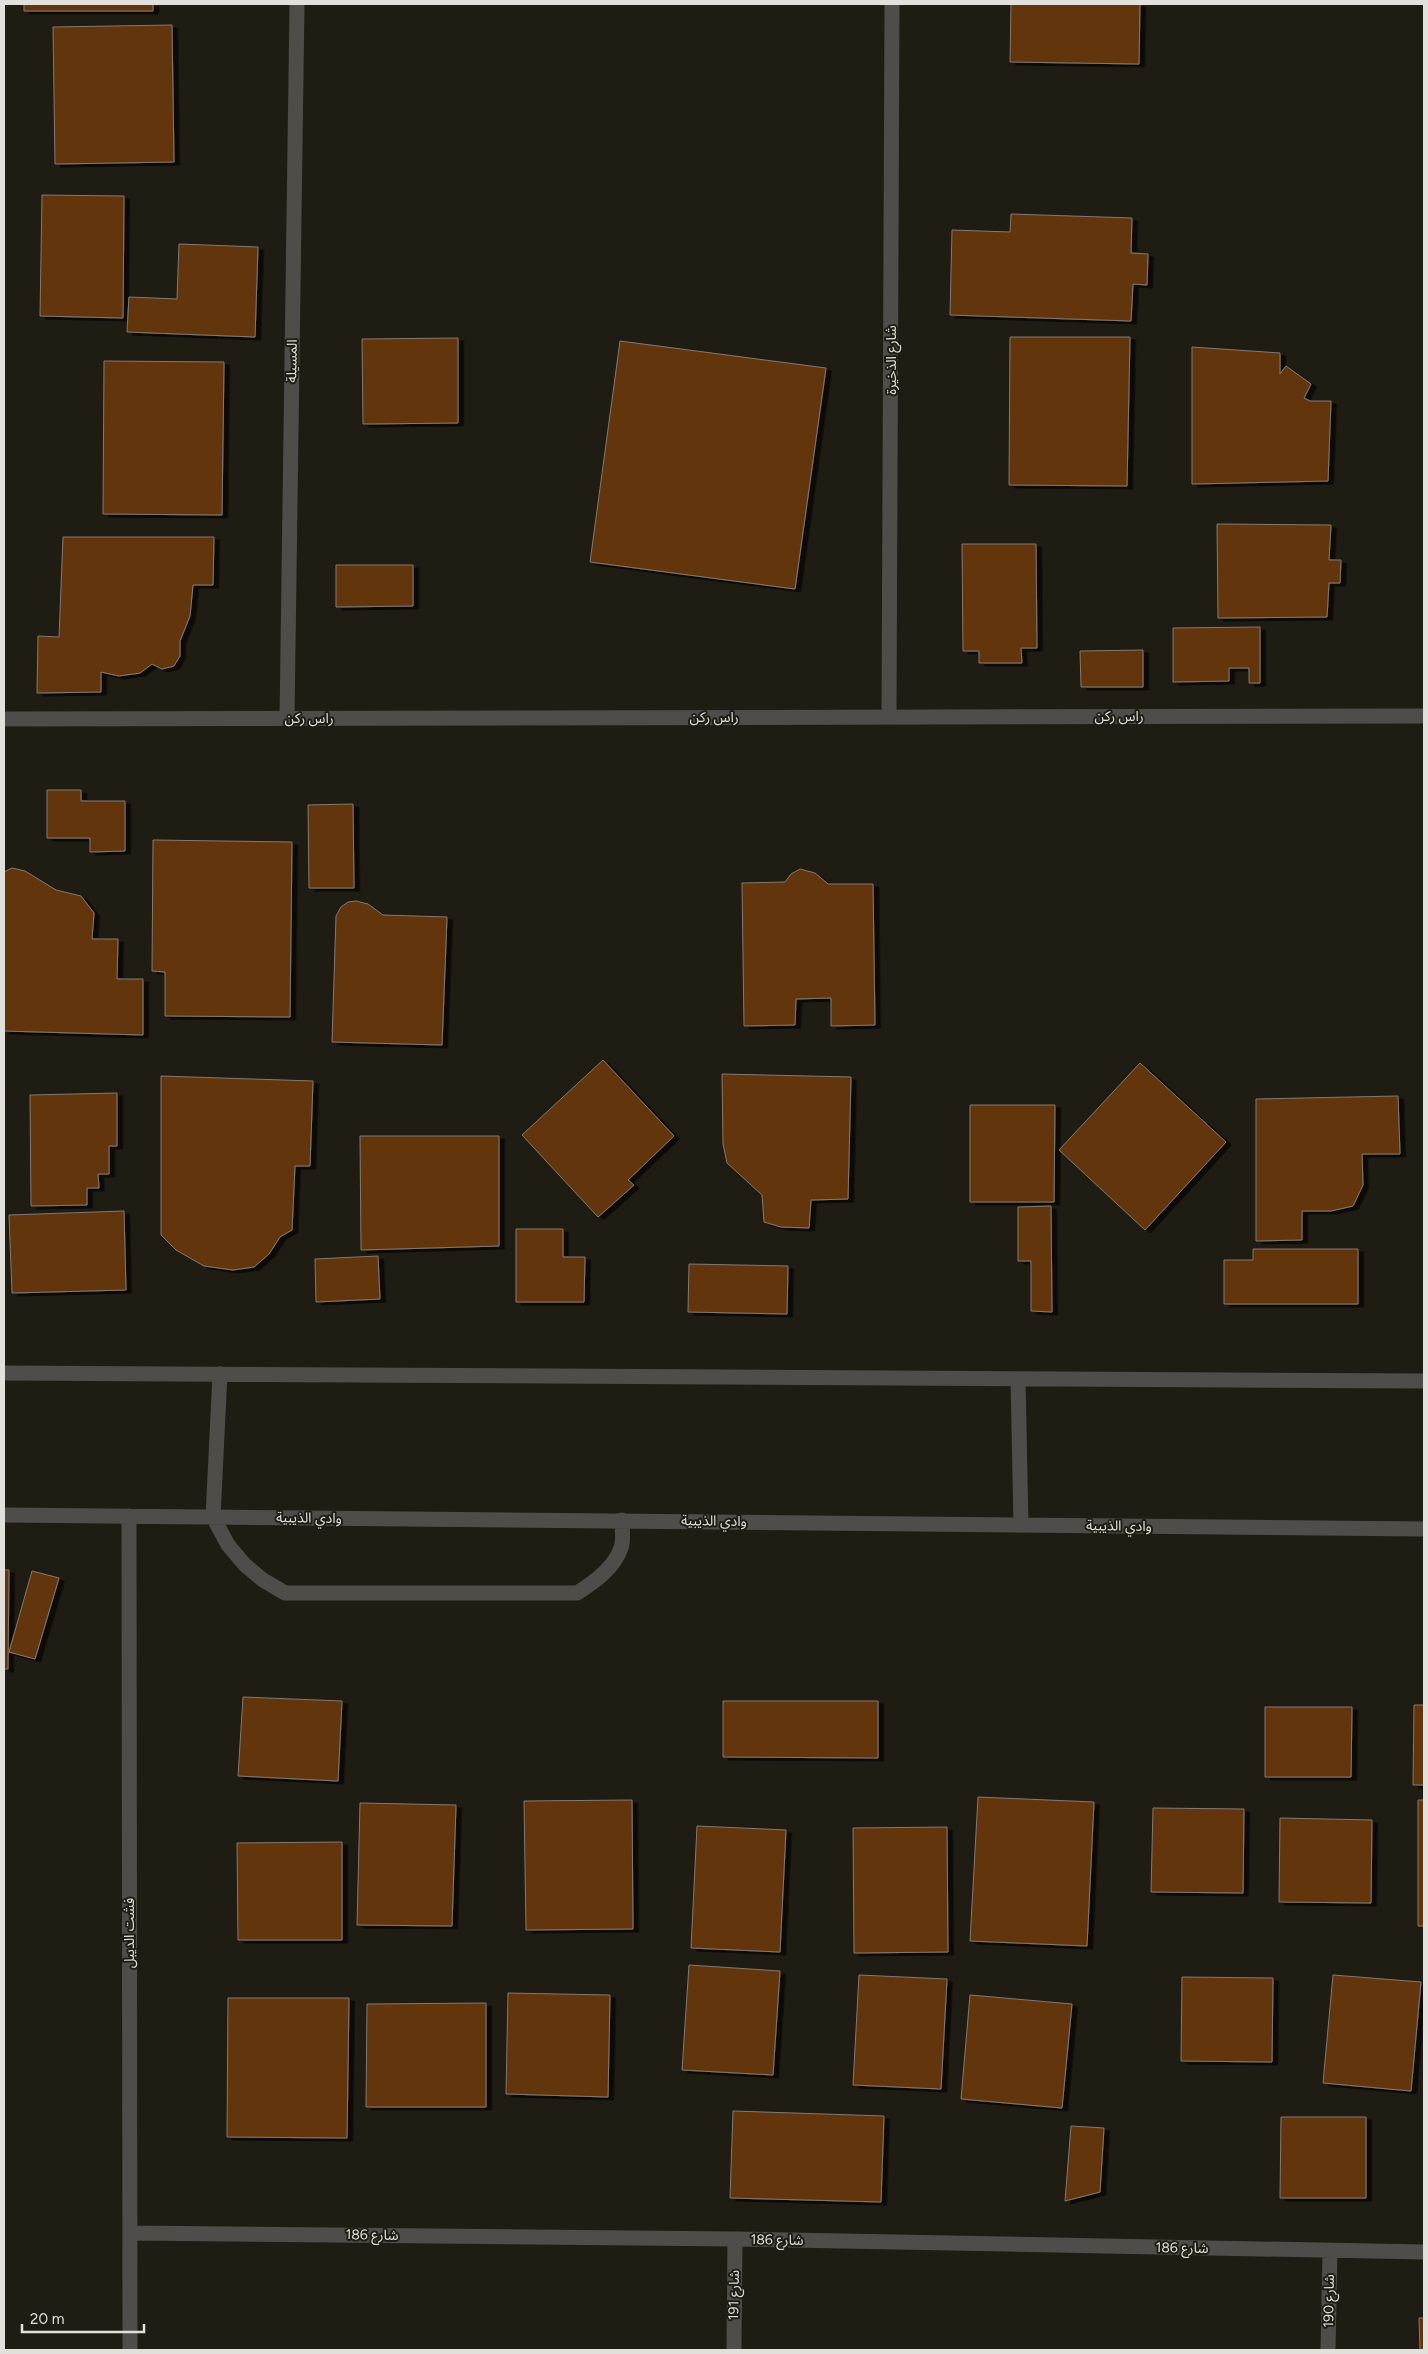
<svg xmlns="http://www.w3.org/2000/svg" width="1428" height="2354" font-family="Figtree,'Noto Sans Arabic',sans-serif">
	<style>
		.building { fill: #643508; stroke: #837a73; filter: url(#shadow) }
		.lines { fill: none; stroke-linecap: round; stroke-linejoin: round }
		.minor { stroke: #504c49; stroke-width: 15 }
		.labels { text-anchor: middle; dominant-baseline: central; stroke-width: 4; stroke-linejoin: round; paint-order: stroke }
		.street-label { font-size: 14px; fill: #e2e0da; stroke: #1f1c14 }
	</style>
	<defs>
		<filter id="shadow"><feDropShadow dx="5.5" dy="3" stdDeviation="0" flood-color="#0009"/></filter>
	</defs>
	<rect width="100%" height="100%" fill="#1f1c14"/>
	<!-- building -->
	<path class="building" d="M24,4H153V11H24Z
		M1011,4H1140L1139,64L1010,62Z
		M172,25L174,162L55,164L53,27Z
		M42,195L124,196L123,318L40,316Z
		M1011,214L1132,218L1131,253L1148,254L1147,285L1133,284L1131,321L950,315L952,230L1010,232Z
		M179,244L258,247L255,337L127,332L129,297L177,299Z
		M1010,337H1130L1127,486L1009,485Z
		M458,338V423L363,424L362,339Z
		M620,341L826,368L795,589L590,562Z
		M1192,347L1280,353V374L1286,366L1311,384L1304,398L1310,401H1331L1328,481L1192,484Z
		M104,361L224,362L222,515L103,514Z
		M1217,524L1331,525L1329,560H1341L1340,583H1329L1327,617L1218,618Z
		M63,537H214L213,585H193L190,616L180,641V656L174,666L162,669L152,664L140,673L119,676L101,672V692L37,693L38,636L59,637Z
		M962,544H1036L1037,648H1021L1022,663H979V651H963Z
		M336,565H413V606L336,607Z
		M1260,627V683H1249V668H1229V681L1173,682V628Z
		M1143,650V687H1081L1080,651Z
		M47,790H81V801H125V851L90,852V838H47Z
		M353,804L354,888H309L308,805Z
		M153,840L292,842L290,1017L165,1016V972L152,971Z
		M12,868L25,871L56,890L81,896L94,913L92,939H118L117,979H143V1035L4,1031V872Z
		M800,869L815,873L828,884H873L875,1025L831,1026V998L796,999L795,1025L744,1026L742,883L785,882L791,874Z
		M356,901L368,904L383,915L447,917L442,1045L332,1042L336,916L341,907L348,902Z
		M603,1060L674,1136L628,1180L634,1185L598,1217L522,1135Z
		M1140,1063L1226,1142L1145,1230L1059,1150Z
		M722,1074L851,1077L848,1199L811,1200L809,1228L781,1227L764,1222L762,1195L727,1163L723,1144Z
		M161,1076L313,1081L310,1166H295L292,1230L280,1237L269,1254L254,1267L233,1270L204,1266L176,1250L161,1235Z
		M117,1093V1146H109V1174H98L99,1188H87V1205L31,1206L30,1095Z
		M1398,1096L1400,1154H1362L1363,1185L1353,1206L1331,1211H1302V1240L1256,1241V1099Z
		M970,1105H1055L1054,1202H970Z
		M360,1136H499V1246L361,1250Z
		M1051,1206L1052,1312L1031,1311V1261H1018V1207Z
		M124,1211L126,1290L12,1293L9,1215Z
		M516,1229H563V1257H585L584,1302H516Z
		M1253,1249H1358V1304H1224V1260H1253Z
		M378,1256L380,1299L316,1302L315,1259Z
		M689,1264L788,1266L787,1314L688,1312Z
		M4,1570H9L8,1669H4Z
		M32,1571L59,1578L35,1659L9,1652Z
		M243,1697L342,1701L338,1781L238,1776Z
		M723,1701H878V1758L723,1757Z
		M1414,1705H1424V1785H1413Z
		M1265,1707H1352L1351,1777H1265Z
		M978,1797L1094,1802L1087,1946L970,1941Z
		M632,1800L633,1929L526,1930L524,1801Z
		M1418,1800H1424V1926H1418Z
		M360,1803L456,1805L452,1926L357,1925Z
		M1153,1808L1244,1809L1243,1893L1151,1892Z
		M1280,1818L1372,1820L1371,1903L1279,1902Z
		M697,1826L786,1830L780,1952L691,1948Z
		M947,1827L948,1952L854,1953L853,1828Z
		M342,1842V1940H238L237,1843Z
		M689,1965L780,1971L773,2075L682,2070Z
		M859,1975L947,1979L941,2089L853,2085Z
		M1333,1975L1421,1982L1411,2091L1323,2083Z
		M1182,1977L1273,1978L1272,2062L1181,2061Z
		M508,1993L610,1995L608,2097L506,2094Z
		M970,1995L1072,2004L1062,2108L961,2099Z
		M228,1998H349L347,2138L227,2137Z
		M486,2003V2107H366L367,2004Z
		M733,2111L884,2116L881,2202L730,2198Z
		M1281,2117H1366V2198H1280Z
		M1071,2126L1104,2128L1100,2192L1065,2201Z
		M1419,2318H1424V2350H1420Z"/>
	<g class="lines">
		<!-- minor -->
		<path class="minor" d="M889,717L892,4
			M287,718L297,4
			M4,719L1424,716
			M4,1373L1424,1381
			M220,1374L213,1517L228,1545L245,1565L263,1580L285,1593H577C595,1582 614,1568 621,1548C624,1540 622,1529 622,1520
			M1018,1379L1021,1525
			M4,1515L1424,1529
			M129,1516L130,2350
			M130,2233L735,2239L1424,2252
			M734,2350L735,2239
			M1328,2350L1330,2251"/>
	</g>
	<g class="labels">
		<!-- street labels -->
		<g class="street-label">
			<text transform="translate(891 360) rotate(-90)">شارع الذخيرة</text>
			<text transform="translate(292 361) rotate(-89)">المسيلة</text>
			<text x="1119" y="716">راس ركن</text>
			<text x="714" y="717">راس ركن</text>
			<text x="309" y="718">راس ركن</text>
			<text transform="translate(309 1518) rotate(1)">وادي الذيبية</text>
			<text transform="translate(714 1521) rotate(1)">وادي الذيبية</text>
			<text transform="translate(1119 1526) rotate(1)">وادي الذيبية</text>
			<text transform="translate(129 1933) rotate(-90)">فشت الديبل</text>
			<text transform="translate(372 2235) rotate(1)">شارع 186</text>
			<text transform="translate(777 2240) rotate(1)">شارع 186</text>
			<text transform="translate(1182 2248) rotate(1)">شارع 186</text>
			<text transform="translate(734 2295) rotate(-89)">شارع 191</text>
			<text transform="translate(1329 2301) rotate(-89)">شارع 190</text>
		</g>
	</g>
	<!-- border -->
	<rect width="1428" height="2354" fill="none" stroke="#e2e0da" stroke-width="10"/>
	<!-- scale -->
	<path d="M22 2324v8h122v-8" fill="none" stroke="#e2e0da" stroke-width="2.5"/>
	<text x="30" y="2324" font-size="15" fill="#e2e0da" stroke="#1f1c14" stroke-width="4" paint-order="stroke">20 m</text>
</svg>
